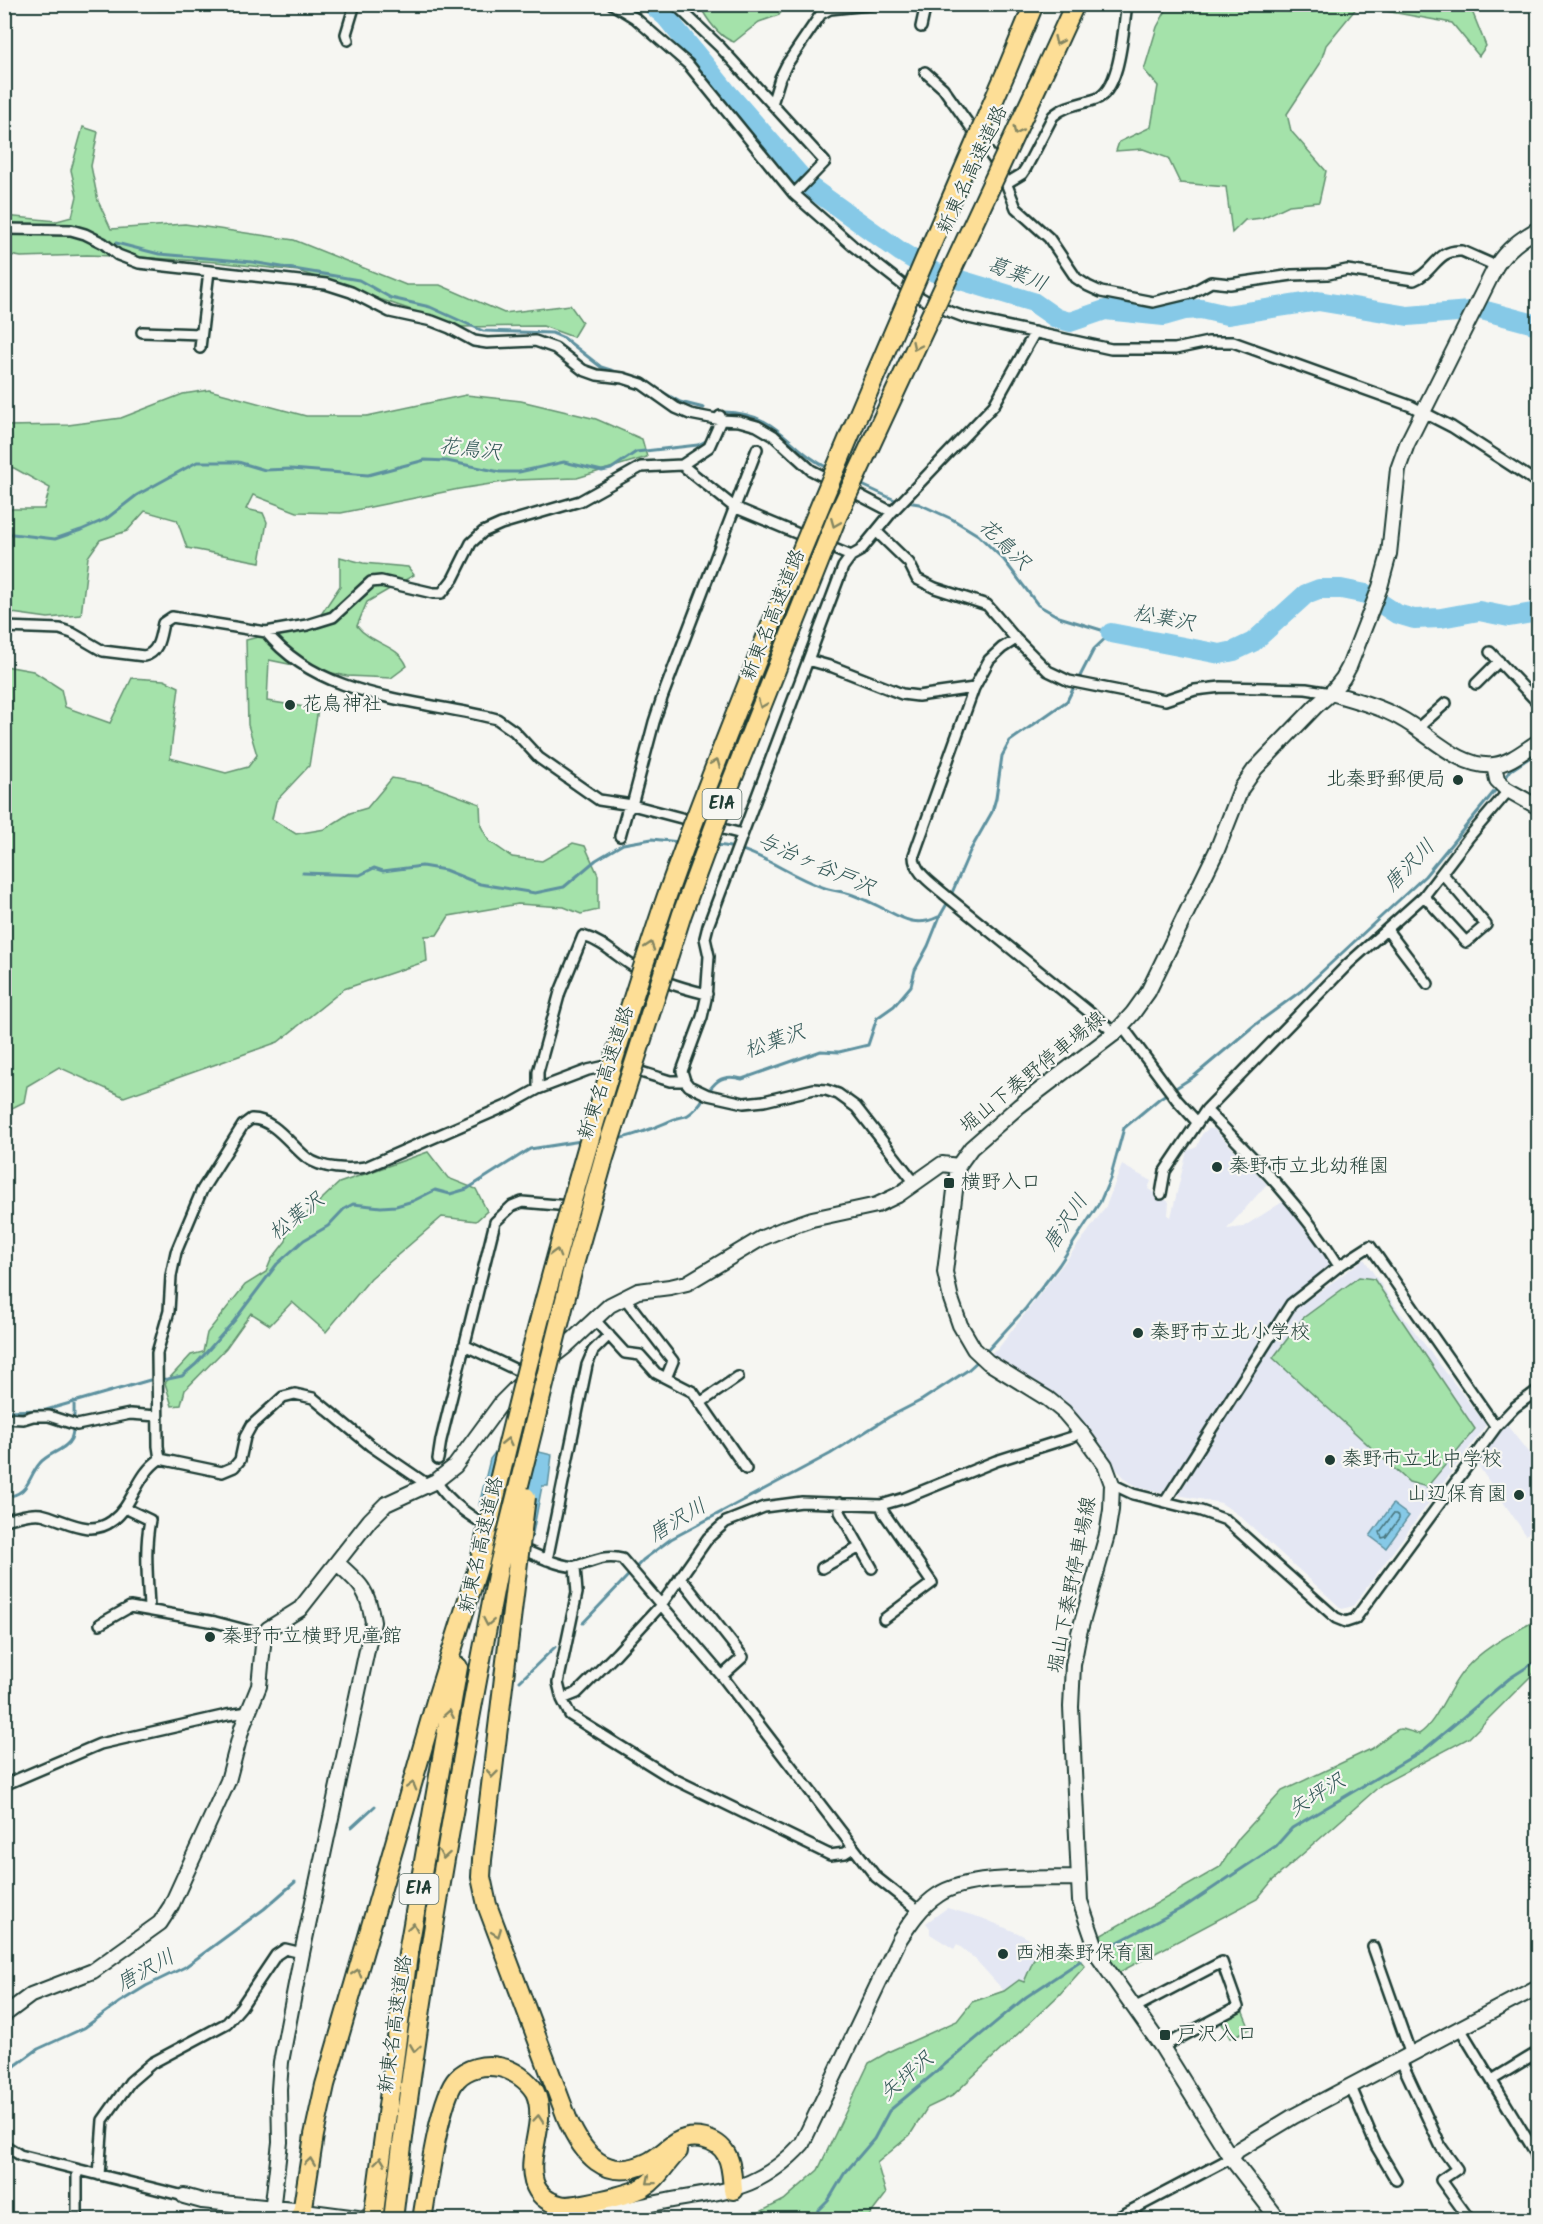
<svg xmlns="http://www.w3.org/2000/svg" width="1543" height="2224" font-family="Kalam,'Klee One',sans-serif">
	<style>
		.built { fill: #e4e7f3 }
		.green { fill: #a4e2aa; stroke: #62906f; stroke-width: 1.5 }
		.water { fill: #86c9e7; stroke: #5d919f; stroke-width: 1.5 }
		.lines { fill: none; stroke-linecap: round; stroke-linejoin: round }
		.shore { stroke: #48757c; stroke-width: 1.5 }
		.stream { stroke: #5d919f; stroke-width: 3 }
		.river { stroke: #86c9e7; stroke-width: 20 }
		.street-casing { stroke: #1f3d34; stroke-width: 14 }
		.secondary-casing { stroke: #1f3d34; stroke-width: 18 }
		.highway-casing { stroke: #1f3d34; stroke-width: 22 }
		.street { stroke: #f6f6f2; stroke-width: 9 }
		.secondary { stroke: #f6f6f2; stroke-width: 14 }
		.highway { stroke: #fdde96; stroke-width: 18 }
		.highway-bridge-casing { stroke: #1f3d34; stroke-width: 22; stroke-linecap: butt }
		.highway-bridge { stroke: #fdde96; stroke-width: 18 }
		.oneway { stroke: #838560 }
		.poi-dot { fill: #1f3d34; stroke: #f6f6f2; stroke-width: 2 }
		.labels { text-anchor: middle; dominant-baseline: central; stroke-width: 4.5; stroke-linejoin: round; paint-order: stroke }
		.shield { fill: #f6f6f2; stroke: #60746d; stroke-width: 1.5 }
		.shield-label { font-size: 18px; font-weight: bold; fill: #1f3d34 }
		.street-label { font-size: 20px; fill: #1f3d34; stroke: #f6f6f2 }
		.poi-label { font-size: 20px; fill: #1f3d34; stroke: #f6f6f2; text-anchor: start }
		.water-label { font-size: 21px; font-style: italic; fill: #345958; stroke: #f6f6f2 }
	</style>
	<rect width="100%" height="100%" fill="#f6f6f2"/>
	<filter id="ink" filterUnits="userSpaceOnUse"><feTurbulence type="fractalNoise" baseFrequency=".0167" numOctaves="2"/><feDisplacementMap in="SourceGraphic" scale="12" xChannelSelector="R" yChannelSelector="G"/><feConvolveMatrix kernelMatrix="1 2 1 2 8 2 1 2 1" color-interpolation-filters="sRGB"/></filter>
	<g filter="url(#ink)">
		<!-- built -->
		<path class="built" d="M1208,1129H1214L1267,1184L1227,1229L1243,1227L1284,1201L1318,1242L1329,1260V1268L1287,1301L1281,1308L1166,1491L1162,1493L1141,1488L1129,1482L1116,1469L1108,1453L1082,1420L1064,1400L990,1353L997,1350L1087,1233L1106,1206L1122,1165L1151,1181L1148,1189L1169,1202L1168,1215L1171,1217L1187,1151L1197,1147L1202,1134Z
			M1364,1259L1396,1307L1486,1425L1353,1606L1342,1609L1240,1516L1221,1503L1178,1495L1294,1310Z
			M1506,1424L1538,1465V1526L1526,1535L1477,1464Z
			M947,1908L982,1918L1020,1934L1040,1945L1024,1983L1004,1991L975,1959L957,1944L954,1949L930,1934V1928L926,1923Z"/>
		<!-- green -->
		<path class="green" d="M707,4H786V5L779,15L759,22L734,42C721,38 709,22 702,10Z
			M1169,5H1474L1472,11L1486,46L1479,56L1452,23L1358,6L1326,45L1320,64L1287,114L1291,131L1326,171L1319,202L1289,205L1262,218L1245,220L1232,233L1226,187L1180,183L1168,158L1143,149L1116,151L1119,142L1151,127L1158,86L1144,70L1157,27Z
			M83,127L98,132L91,166L98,201L111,229L185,224L294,240L406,285H440L504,313L570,305L582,322L573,337L543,326L461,327L298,271L216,262L136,257L87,255L21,257L5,254L4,237L7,236L5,216L57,221L72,217L77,196L71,170Z
			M209,390L306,416H367L466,395L521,401L596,419L642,439L647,457L577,478L516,480L459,489L341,513L297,512L253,495L246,509L263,513L267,522L260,562L187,548L177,520L145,511L127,531L100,540L88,557L81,615L48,618L5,612V509H44L50,488L14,468L5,467V426L68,425L121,418L183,394Z
			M340,557L363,563L408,567L414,575L367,602L357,626C372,645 398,644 407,666L391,678L347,676L269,660L267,701L318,709L309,766L276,801L272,819L296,834L325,829L350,813L367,808L392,778L429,785L480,804L481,826L489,841L512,857L542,861L573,843L585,846L598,875V910L581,914L564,907L518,904L449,916L437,935L425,936L427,961L344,989L278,1042L124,1097L59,1067L27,1086L24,1102L8,1110L5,1116V666L33,671L61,689L65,707L110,723L132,678L164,680L179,687L170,758L226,773L248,767L257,755L248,725L246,640L316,622L340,586Z
			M428,1152L448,1178L476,1189L487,1211L476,1221L442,1217L371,1278L326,1332L292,1302L270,1325L251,1313L226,1348L185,1390L181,1405L172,1406L165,1383L191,1355L203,1352L207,1333L245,1285L266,1272L271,1260L286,1241L287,1232L339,1183Z
			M1359,1277L1374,1279L1475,1429L1427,1487L1409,1482L1273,1358L1303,1318Z
			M1538,1619V1669L1469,1738L1382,1784L1272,1881L1257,1899L1118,1973L1098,1937L1220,1867L1239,1838L1282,1791L1371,1749C1378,1745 1394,1729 1400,1729C1406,1729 1413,1733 1419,1734C1437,1723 1449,1686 1465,1669C1485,1646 1512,1634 1538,1619Z
			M1040,1945L1078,1958L1085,1966L1059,1995L952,2096L927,2108L910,2135L877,2163L886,2194L867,2219H746L784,2200L818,2170L869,2063L890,2051L957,2021L972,2002L1004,1991L1019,1980L1024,1982Z
			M1242,2010L1250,2029L1230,2038L1222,2024L1227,2021L1226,2018Z"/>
		<!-- water -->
		<path class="water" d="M502,1443L552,1455L548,1486H542L532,1538L515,1532L479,1505L490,1459Z
			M1393,1504L1409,1516L1386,1548L1370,1536Z"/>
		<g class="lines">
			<!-- shore -->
			<path class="shore" d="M1396,1514L1399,1516V1519L1386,1537L1382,1538L1380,1532L1393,1514Z"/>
			<!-- stream -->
			<path class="stream" d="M116,243L159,254L252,262L359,280L391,298L430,307L483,331L552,333L564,338L601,367L636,378
				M645,382L680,402L704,408
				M722,416L724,412C780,413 787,449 830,469
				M860,484L895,500L919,504L952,519L978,535L1004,560L1038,605L1059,617L1111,633
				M4,533L55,539L81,530L106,519L137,495L197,462H238L265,470L291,469L368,475L425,460L447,461L500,472H519L564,462L602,471L611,469L636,452L698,445L708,440
				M1078,680L1094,649L1111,633
				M1504,780L1511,770L1538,752
				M716,845C758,848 784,874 822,887C832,891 843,891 853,895C861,898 870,902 878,906C899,916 914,929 938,917
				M303,873L360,875L374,868L383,871L422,866L445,870L480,884L535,893L564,887L596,860L623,844L652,839L679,842
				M617,1139C638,1135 655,1127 675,1119C679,1117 685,1117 688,1115C709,1103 708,1069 742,1079L821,1051L839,1052L868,1045L877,1018L894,1006L911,986L915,970L928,946L940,916L948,902L970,851L992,812L996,798L1002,756L1010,741L1067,701L1075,685
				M985,1353L1026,1308L1059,1265L1100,1202L1110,1179L1124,1128L1160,1098L1193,1077L1256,1024L1301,991L1425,876L1498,787
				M4,1411L46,1410L150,1380L168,1379L182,1376L196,1364L234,1321L277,1264L304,1240L328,1226L344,1209L353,1204L381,1207L396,1206L413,1201L435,1190L450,1194L467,1189L530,1149L581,1141
				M4,1497C30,1495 27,1478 40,1463C48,1453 66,1450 71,1439C75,1429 74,1413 74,1401
				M583,1623L643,1560L671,1539L830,1454L889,1417L922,1400L968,1370L979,1360
				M520,1681L555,1647
				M352,1827L375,1806
				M1105,1949L1186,1906L1276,1846L1292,1828L1425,1749L1510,1678L1538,1660
				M4,2074L38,2049L84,2028L120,2002L146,1986L185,1967L264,1909L295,1882
				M809,2220L828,2201L844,2174L874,2139L889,2111L1026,1997L1080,1961"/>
			<!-- river -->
			<path class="river" d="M651,4L666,17L726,91L810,187L901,252L934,272L1033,302L1056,318L1070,322L1105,310L1164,316L1185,310L1201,309L1227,315L1318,301L1408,316L1482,310L1538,325
				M1111,633L1220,654L1234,651L1253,642L1306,594L1319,589H1341L1366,594L1397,614L1414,619L1441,618L1479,611L1509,617L1538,612"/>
			<!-- street casing -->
			<g class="street-casing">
				<path id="street" d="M160,4H174
					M612,4L635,18L688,64L794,194L853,246L916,295L935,306L964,317L1111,349H1175L1208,342H1233L1411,406L1452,427L1538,483
					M675,4L720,47L825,162L794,194
					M921,27L926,4
					M348,40L346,34L355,4
					M925,72L943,88L1001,170L1016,208L1049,238L1076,278L1088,286L1101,292L1153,302L1191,293L1211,282L1230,284L1292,275L1328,274L1347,270L1414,280C1435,272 1436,249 1462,251L1496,266
					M772,104L780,78L787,64L821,14L830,9L878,4
					M1007,183L1022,174L1026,168L1053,116C1065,105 1081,104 1096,99C1121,90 1123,28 1127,4
					M4,229L71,230L85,234L103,243L118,255L139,263L326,284L351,292L390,312L432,321L450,328L474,341L487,343L535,341L555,348L583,370L597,375L623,378L642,384L676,408L690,414L721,420L739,421L757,426L774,436L811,470L892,512
					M142,332L201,334
					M200,348L209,271
					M682,465L734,507L851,556
					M877,532L909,563L917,579L935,588L987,605L1016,639L1048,671L1069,681L1165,700L1195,690L1221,687L1306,689L1331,693
					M4,627L60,629L72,633L103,651L144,656C159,653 160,636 163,623L172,617L266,632L307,625L333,617L371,582L381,581L433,593H442L453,579L471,543L483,532L501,524L580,501L641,467L682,465L709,447L721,420L720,416
					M266,632C321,700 418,699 497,719L514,731L539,758L599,800L632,805L742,834
					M1016,639L1002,648L989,660L974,688L914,855C913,872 933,884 944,894L1115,1033
					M1490,652L1538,703
					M808,660L833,667L902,694L918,696L974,688
					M1476,684L1499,661
					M1418,728L1446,703
					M620,836L627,811L632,805L654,722L662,698L757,449
					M1424,896L1466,942L1486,925L1442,873
					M1387,930L1428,984
					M1122,1026L1177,1100L1197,1122
					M538,1089V1072L560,992L583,936C602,941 615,955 631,965C653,979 681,988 707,994
					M1206,1110C1254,1158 1303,1208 1339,1266
					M915,1183L856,1107L838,1094L826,1090L814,1089L764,1101L744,1103L708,1095L689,1086L685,1081L682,1071L702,1017L706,999L709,956L705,938L708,926L843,567L851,556L860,551L892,512L994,405L1035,332
					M1161,1194L1165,1171L1206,1110L1348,964L1424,896L1469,837L1509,790
					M624,1297L673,1361L666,1378
					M594,1319L625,1353L640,1355L656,1373L693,1392L746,1469
					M464,1345L527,1375
					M700,1403L738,1377
					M4,1418L23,1419L33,1416H49L77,1425L130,1414L157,1416
					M160,1459L158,1446L157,1353L169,1311L171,1276L176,1252L202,1190L243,1125L251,1119C274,1118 291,1146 307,1158C322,1169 349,1170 366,1167L511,1104L538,1089L588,1070L615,1064L670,1081H685
					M438,1459L441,1440L495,1222L512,1206L522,1202L593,1208
					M436,1481C451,1507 482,1523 508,1539
					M1112,1484L1133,1494L1201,1511L1226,1520L1336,1618L1346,1622L1355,1619L1496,1427L1515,1407L1538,1390
					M1165,1502L1291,1304L1339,1266L1370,1246L1496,1427
					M840,1503V1512L872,1568
					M881,1505L884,1513L932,1583L884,1619
					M125,1508L150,1520C144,1551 148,1579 149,1609
					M4,1520C17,1518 28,1512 41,1514C64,1519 89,1538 112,1521C134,1505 136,1475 160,1459L222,1472L234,1467L240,1460L245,1437L251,1426L283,1397L295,1394L313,1398L371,1446L428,1485
					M519,1547C530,1553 565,1569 576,1566C593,1562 604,1554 622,1559L722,1676L876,1877L919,1911
					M547,1560L587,1365L593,1351L609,1335
					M575,1567L577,1593L558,1683L562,1699L570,1715L670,1777L830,1855L845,1853L853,1848
					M822,1568L860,1547
					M680,1577L743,1657L722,1676
					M100,1624L130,1607L215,1622L264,1635
					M562,1699L577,1693L616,1654L661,1605L708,1538L726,1522L764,1507L802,1502L881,1505L905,1498L996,1461L1072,1437L1081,1432
					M4,1785L100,1744L227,1715L249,1712
					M1373,1947L1411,2055
					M1134,2008L1222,1962L1238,2007L1162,2047
					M1461,2030L1535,2152L1538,2164
					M1401,2061L1441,2147L1457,2169L1441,2180L1470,2220
					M1492,2080L1538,2052
					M1351,2087L1376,2146L1396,2180
					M4,2145L20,2155L184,2196
					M99,2175L103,2120L130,2082L152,2063L227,2023L241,2007L276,1955L285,1949L302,1953
					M77,2220V2170
					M1113,2220L1231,2158
					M1537,2220L1538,2219"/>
			</g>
			<!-- secondary casing -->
			<g class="secondary-casing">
				<path id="secondary" d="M1331,693C1354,700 1379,706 1400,718C1429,733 1459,769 1494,765C1510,763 1525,750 1538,742
					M1494,765L1497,780L1506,789L1538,807
					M4,2015L31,1995L93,1971L160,1923L171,1906L228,1781L242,1728L259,1686L264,1635L268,1629L300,1609L370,1520L386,1504L436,1481L455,1466L502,1402L528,1376L565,1347L610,1305L638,1291L670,1287L687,1283L762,1238L786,1228L812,1219L877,1205L898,1195L942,1164L958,1166
					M1231,2158L1238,2150L1294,2116L1538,1987
					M184,2196L202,2201L294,2210
					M312,2212L373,2220
					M271,2220L280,2142L279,2089L281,2062L302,1953L373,1622C368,1590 361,1584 337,1563
					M577,2220C607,2213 637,2207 667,2201C726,2190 759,2191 802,2144L899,1940C910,1923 921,1906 938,1895C968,1874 1042,1879 1079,1878
					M1279,2220L1231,2158L1162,2047L1100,1959L1080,1901L1071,1707L1073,1665L1079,1633L1107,1535L1111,1510L1112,1484L1105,1465L1081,1432L1064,1412L1048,1399L988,1362L974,1349L960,1325L951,1299L945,1272L958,1166L971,1148L1019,1106L1115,1033L1133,1013L1148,992L1217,850L1241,789L1255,769L1316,706L1331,693L1343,678L1349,667L1380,587L1389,554L1398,469L1407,444L1496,266C1507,249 1521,239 1538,229"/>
			</g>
			<!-- highway casing -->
			<g class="highway-casing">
				<path id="highway" d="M1006,72L1034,4
					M1041,78L1075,4
					M517,1570L482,1860L481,1877L487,1905L567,2118C582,2153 605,2183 647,2163C658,2158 667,2148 677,2142C693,2133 717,2138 726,2154C732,2164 732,2179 733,2190
					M301,2220L314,2135L325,2085L436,1701L480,1561
					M373,2220L409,1947L458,1667
					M393,2220C418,1999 457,1782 499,1565
					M422,2220C427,2191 439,2097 457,2079C467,2068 484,2064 499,2067C512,2069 528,2080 535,2092C548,2120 526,2154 534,2182C538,2195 547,2202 560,2205C572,2209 632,2194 644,2187C658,2179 666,2162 678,2151"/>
			</g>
			<!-- street -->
			<use href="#street" class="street"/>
			<!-- secondary -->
			<use href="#secondary" class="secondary"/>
			<!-- highway -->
			<use href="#highway" class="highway"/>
			<!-- highway-bridge casing -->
			<g class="highway-bridge-casing">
				<path id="highway-bridge" d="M480,1561C531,1340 589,1125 662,910C692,822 727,736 761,650C839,456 923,264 1006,72
					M499,1565L573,1268L604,1158L682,914L726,795L837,517L1041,78
					M517,1570L526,1497"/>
			</g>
			<!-- highway-bridge -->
			<use href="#highway-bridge" class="highway-bridge"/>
		</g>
		<!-- one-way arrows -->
		<defs><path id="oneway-chevron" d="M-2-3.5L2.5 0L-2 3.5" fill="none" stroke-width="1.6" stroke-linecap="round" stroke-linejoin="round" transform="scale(1.5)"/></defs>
		<g class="oneway">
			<use href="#oneway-chevron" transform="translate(1058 41) rotate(115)"/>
			<use href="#oneway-chevron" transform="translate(1017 131) rotate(115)"/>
			<use href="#oneway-chevron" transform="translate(916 346) rotate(115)"/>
			<use href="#oneway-chevron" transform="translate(835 523) rotate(112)"/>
			<use href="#oneway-chevron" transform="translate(762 704) rotate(112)"/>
			<use href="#oneway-chevron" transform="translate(716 763) rotate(-68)"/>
			<use href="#oneway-chevron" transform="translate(650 946) rotate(-72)"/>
			<use href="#oneway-chevron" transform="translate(556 1253) rotate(-74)"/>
			<use href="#oneway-chevron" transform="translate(507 1442) rotate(-77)"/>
			<use href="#oneway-chevron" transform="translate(488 1622) rotate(101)"/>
			<use href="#oneway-chevron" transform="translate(449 1714) rotate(-80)"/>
			<use href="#oneway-chevron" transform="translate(492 1774) rotate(97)"/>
			<use href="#oneway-chevron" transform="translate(412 1786) rotate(-74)"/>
			<use href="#oneway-chevron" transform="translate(444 1855) rotate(100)"/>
			<use href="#oneway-chevron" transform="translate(413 1927) rotate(-80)"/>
			<use href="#oneway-chevron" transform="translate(497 1933) rotate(69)"/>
			<use href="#oneway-chevron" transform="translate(357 1973) rotate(-73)"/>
			<use href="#oneway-chevron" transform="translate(415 2048) rotate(98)"/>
			<use href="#oneway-chevron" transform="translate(538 2119) rotate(-85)"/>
			<use href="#oneway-chevron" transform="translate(380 2161) rotate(-83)"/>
			<use href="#oneway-chevron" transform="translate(310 2162) rotate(-82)"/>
			<use href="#oneway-chevron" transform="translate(650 2181) rotate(140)"/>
		</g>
	</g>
	<!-- markers -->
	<g class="poi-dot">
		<circle cx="290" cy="705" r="6"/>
		<circle cx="1458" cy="780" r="6"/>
		<circle cx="1217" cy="1167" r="6"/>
		<rect x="943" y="1177" width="12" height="12" rx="3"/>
		<circle cx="1138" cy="1333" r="6"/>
		<circle cx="1330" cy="1460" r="6"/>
		<circle cx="1519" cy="1495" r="6"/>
		<circle cx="210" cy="1637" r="6"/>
		<circle cx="1003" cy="1954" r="6"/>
		<rect x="1159" y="2029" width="12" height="12" rx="3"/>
	</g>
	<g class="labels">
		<!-- shield labels -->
		<g class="shield">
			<rect x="702.5" y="789" width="39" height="30" rx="4.5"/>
			<rect x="399.5" y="1874" width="39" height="30" rx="4.5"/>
		</g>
		<g class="shield-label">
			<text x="722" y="804">E1A</text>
			<text x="419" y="1889">E1A</text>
		</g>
		<!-- street labels -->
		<g class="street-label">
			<text transform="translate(973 170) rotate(-65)">新東名高速道路</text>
			<text transform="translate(774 615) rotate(-68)">新東名高速道路</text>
			<text transform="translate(607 1073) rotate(-72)">新東名高速道路</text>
			<text transform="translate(1033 1073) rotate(-39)">堀山下秦野停車場線</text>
			<text transform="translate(482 1545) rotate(-77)">新東名高速道路</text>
			<text transform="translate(1073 1585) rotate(-79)">堀山下秦野停車場線</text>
			<text transform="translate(396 2024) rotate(-82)">新東名高速道路</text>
		</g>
		<!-- poi labels -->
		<g class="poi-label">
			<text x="302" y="705">花鳥神社</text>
			<text x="1446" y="780" text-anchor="end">北秦野郵便局</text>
			<text x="1229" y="1167">秦野市立北幼稚園</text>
			<text x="961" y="1183">横野入口</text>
			<text x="1150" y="1333">秦野市立北小学校</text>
			<text x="1342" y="1460">秦野市立北中学校</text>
			<text x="1507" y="1495" text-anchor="end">山辺保育園</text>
			<text x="222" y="1637">秦野市立横野児童館</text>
			<text x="1015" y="1954">西湘秦野保育園</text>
			<text x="1177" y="2035">戸沢入口</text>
		</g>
		<!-- water labels -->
		<g class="water-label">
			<text transform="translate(1017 275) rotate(21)">葛葉川</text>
			<text transform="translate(470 450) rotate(7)">花鳥沢</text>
			<text transform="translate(1004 545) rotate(45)">花鳥沢</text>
			<text transform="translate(1164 619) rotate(11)">松葉沢</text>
			<text transform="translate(816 865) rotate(24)">与治ヶ谷戸沢</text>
			<text transform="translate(1410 866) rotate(-46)">唐沢川</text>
			<text transform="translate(775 1042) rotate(-19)">松葉沢</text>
			<text transform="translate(297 1217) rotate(-38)">松葉沢</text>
			<text transform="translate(1066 1223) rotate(-56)">唐沢川</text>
			<text transform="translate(678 1521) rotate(-31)">唐沢川</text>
			<text transform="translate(1317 1796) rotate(-32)">矢坪沢</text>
			<text transform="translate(146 1971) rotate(-29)">唐沢川</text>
			<text transform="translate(907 2077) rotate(-41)">矢坪沢</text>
		</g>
	</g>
	<!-- margin -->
	<rect width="1543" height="2224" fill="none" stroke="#f6f6f2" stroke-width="24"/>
	<rect x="12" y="12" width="1519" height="2200" fill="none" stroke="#1f3d34" stroke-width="2" filter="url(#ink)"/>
</svg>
